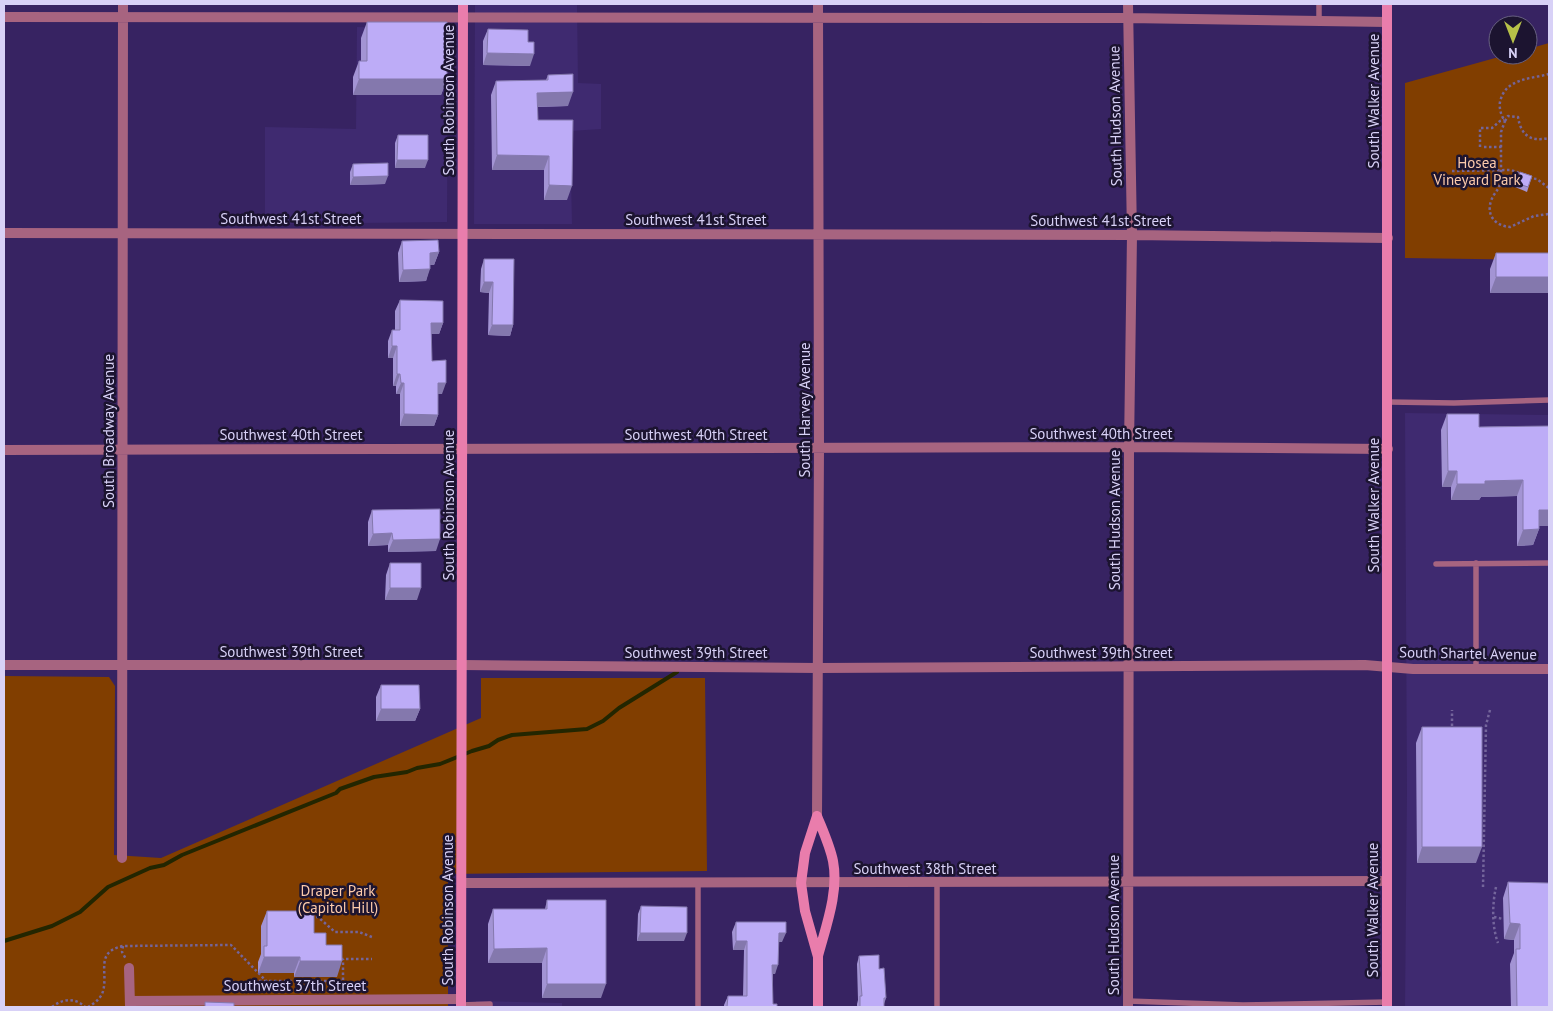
<svg xmlns="http://www.w3.org/2000/svg" width="1553" height="1011" font-family="'PT Sans',sans-serif">
	<style>
		.built { fill: #3f2a70 }
		.green { fill: #813e00 }
		.lines { fill: none; stroke-linecap: round; stroke-linejoin: round }
		.stream { stroke: #232600; stroke-width: 4 }
		.path { stroke: #74659b; stroke-width: 2.5; stroke-dasharray: 2.5 2.5; stroke-linecap: butt }
		.lane { stroke: #a76480; stroke-width: 5.5 }
		.street { stroke: #a76480; stroke-width: 10 }
		.secondary { stroke: #e97dac; stroke-width: 10 }
		.wall { fill: #a394d4 }
		.shaded-wall { fill: #8478ad }
		.building { fill: #bdacf7; stroke: #8478ad }
		.labels { text-anchor: middle; dominant-baseline: central; stroke-width: 5; stroke-linejoin: round; paint-order: stroke }
		.street-label { font-size: 15px; fill: #d8d1f7; stroke: #1c1430 }
		.park-label { font-size: 15px; fill: #fdcbab; stroke: #1c1430 }
	</style>
	<rect width="100%" height="100%" fill="#372362"/>
	<!-- built -->
	<path class="built" d="M475,4H577L578,83L601,84V129L570,131L572,224H474Z
		M357,27L448,29L447,222L265,224V127L356,129Z
		M1405,413L1549,415V1007H1405L1407,792Z
		M476,1001L562,1003V1007H476Z"/>
	<!-- green -->
	<path class="green" d="M1549,43V260L1405,258V83L1506,55H1528V49Z
		M4,676L109,677L115,686L114,855L161,858L481,718V678H705L707,871L448,874V1007H4Z"/>
	<g class="lines">
		<!-- stream -->
		<path class="stream" d="M4,941L52,926L80,912L108,887L150,868L164,865L182,855L336,793L340,789L374,777L407,772L417,768L440,764L472,751L489,746L498,740L512,735L587,729L603,721L619,708L677,672"/>
		<!-- path -->
		<path class="path" d="M1549,74C1531,79 1505,78 1500,102C1499,108 1501,116 1505,121L1501,132V179C1500,190 1494,192 1491,201C1486,216 1496,226 1510,227L1534,216L1549,214
			M1505,121L1508,116L1518,117C1521,136 1531,142 1549,138
			M1480,147V128H1492L1500,121L1504,120
			M1484,147H1502
			M1452,171L1511,170L1522,174
			M1529,178L1537,179L1549,188
			M1452,731V710
			M1483,887L1486,725L1490,710
			M1496,887C1492,905 1492,927 1498,943
			M311,917H318L335,932H359L372,937
			M1494,917L1503,919
			M123,946L122,952L126,959
			M341,959H372
			M254,981H343V959
			M52,1007C62,999 75,997 85,1007
			M88,1007C93,1004 99,1000 102,994C110,975 93,952 123,946L231,945L274,989"/>
		<!-- lane -->
		<path class="lane" d="M1319,4V21
			M1388,402L1454,403L1549,400
			M1476,563V669
			M1436,564L1549,563
			M698,883V1007
			M937,883V1007
			M1128,1001L1243,1005L1387,1002
			M461,1005L490,1004V1007"/>
		<!-- street -->
		<path class="street" d="M1128,4L1132,235L1129,447L1128,1007
			M4,17L1128,18L1387,22
			M4,233L1132,235L1388,238
			M4,450L1129,447L1388,449
			M4,665H462L818,668L1365,665L1413,669H1549
			M817,816L819,449L818,4
			M122,858L123,4
			M462,883L1387,881
			M129,968L130,1006
			M130,1001L461,999"/>
		<!-- secondary -->
		<path class="secondary" d="M817,816L805,853L801,883L805,911L818,957V1007
			M817,816C823,831 830,846 833,861C839,892 826,926 818,956
			M461,1007L463,4
			M1387,1007V4"/>
	</g>
	<!-- wall -->
	<path class="wall" d="M367,22L447,79L441,95H353V77L359,61H361V38Z
		M488,29L528,42L530,66L483,65V41Z
		M548,75L568,106L538,107V120L567,200H544V170H492L491,95L496,81L546,80Z
		M398,135L425,168H395V143Z
		M353,164L385,184L350,185V172Z
		M1520,172L1532,176L1527,192L1515,187Z
		M402,241L439,252L434,265H430L426,281L399,282L398,253Z
		M1496,253H1549V293H1490V269Z
		M484,259L513,325L510,336L488,335L489,293L480,292L481,269Z
		M400,300L443,323L439,334H431L432,361L442,394H438V415L434,426H400V394H396V386H393V358H388V341L392,330H395V311Z
		M1447,414L1479,427L1549,426V526H1539V529L1533,545L1517,546V496L1481,497L1479,500H1451V487H1442L1441,430Z
		M372,510L436,551L388,552V545L368,546V522Z
		M390,563L417,600H385L386,575Z
		M381,685L420,709L415,721H376V697Z
		M1422,727L1476,863H1417L1416,743Z
		M1508,882L1549,1007H1511L1510,964L1514,953V940L1504,939L1503,898Z
		M547,900L601,998H542V963H488V924L493,909H545Z
		M641,906L684,941H637L638,914Z
		M267,911L314,933L326,945L337,977H294V973H258V962L261,954V926Z
		M736,922L782,942H779L775,974H773V1004L777,1007H724V1005L728,996H743L744,950H733L732,932Z
		M859,956L879,969L886,998L884,1004V1007H857V1004L858,1000L857,964Z"/>
	<!-- shaded-wall -->
	<path class="shaded-wall" d="M487,53L534,54L530,66L483,65Z
		M359,79H447L441,95H353Z
		M573,92L568,106L532,107L537,93Z
		M497,155L549,156L544,170H492Z
		M397,160H428L425,168H395Z
		M388,176L385,184L350,185L353,177Z
		M549,185L572,186L567,200H544Z
		M439,252L434,265H425L430,253Z
		M430,269L426,281L399,282L403,270Z
		M1496,277H1549V293H1490Z
		M484,282H493L489,293L480,292Z
		M431,323H443L439,334H427Z
		M492,325H513L510,336L488,335Z
		M392,346H397L393,358H388Z
		M397,374H400L396,386H393Z
		M401,383H404L400,394H396Z
		M438,383H446L442,394H434Z
		M404,414L438,415L434,426H400Z
		M1448,471H1457L1451,487H1442Z
		M1523,480L1517,496L1481,497L1479,500H1451L1457,484L1485,481Z
		M1539,510H1549V526H1533Z
		M1539,529L1533,545L1517,546L1523,530Z
		M392,533L388,545L368,546L373,534Z
		M440,539L436,551L388,552L393,540Z
		M390,588H421L417,600H385Z
		M381,709H420L415,721H376Z
		M1422,847H1482L1476,863H1417Z
		M1510,923L1520,924L1514,940L1504,939Z
		M640,933H687L684,941H637Z
		M779,933H786L782,942H776Z
		M736,941H747L744,950H733Z
		M547,948L542,963H488L494,949Z
		M264,957H300L294,973H258Z
		M300,961H342L337,977H294Z
		M772,965H778L775,974H769Z
		M547,984H606L601,998H542Z"/>
	<!-- building -->
	<path class="building" d="M367,22H447V79H359V61H367Z
		M488,29L528,30V42H534V54L487,53Z
		M573,74V92L537,93L538,120H573L572,186L549,185V156L497,155L496,81L548,80V75Z
		M398,135H428V160H397Z
		M388,163V176L353,177V164Z
		M1520,172L1532,176L1528,187L1516,183Z
		M438,240L439,252L430,253V269L403,270L402,241Z
		M1496,253H1549V277H1496Z
		M484,259H514L513,325H492L493,282H484Z
		M400,300L443,301V323H431L432,361L446,360V383H438V415L404,414V383H401L400,374H397V346H392V330H400Z
		M1447,414H1479V427L1549,426V510H1539V529L1523,530V480L1485,481V484H1457V471H1448Z
		M440,509V539L393,540L392,533L373,534L372,510Z
		M390,563H421V588H390Z
		M381,685H419L420,709H381Z
		M1422,727H1482V847H1422Z
		M1508,882L1549,883V1007H1517L1516,949H1520V924L1510,923Z
		M547,900H606V984H547V948L494,949L493,909H547Z
		M641,906L687,907V933H640Z
		M267,911H314V933H326V945H342V961H300V957H264V946H267Z
		M736,922H786V933H779L778,965H772L773,1004H777V1007H727L728,996H747V941H736Z
		M879,955V969L884,968L886,998H884V1007H860V996H862L859,956Z
		M205,1002L234,1003V1007H205Z"/>
	<g class="labels">
		<!-- street labels -->
		<g class="street-label">
			<text transform="translate(448 100) rotate(-90)">South Robinson Avenue</text>
			<text transform="translate(1373 101) rotate(-90)">South Walker Avenue</text>
			<text transform="translate(1115 116) rotate(-91)">South Hudson Avenue</text>
			<text x="291" y="218">Southwest 41st Street</text>
			<text x="696" y="219">Southwest 41st Street</text>
			<text x="1101" y="220">Southwest 41st Street</text>
			<text transform="translate(804 410) rotate(-90)">South Harvey Avenue</text>
			<text transform="translate(108 431) rotate(-90)">South Broadway Avenue</text>
			<text x="1101" y="433">Southwest 40th Street</text>
			<text x="291" y="434">Southwest 40th Street</text>
			<text x="696" y="434">Southwest 40th Street</text>
			<text transform="translate(448 505) rotate(-90)">South Robinson Avenue</text>
			<text transform="translate(1373 505) rotate(-90)">South Walker Avenue</text>
			<text transform="translate(1114 520) rotate(-90)">South Hudson Avenue</text>
			<text x="291" y="651">Southwest 39th Street</text>
			<text x="696" y="652">Southwest 39th Street</text>
			<text x="1101" y="652">Southwest 39th Street</text>
			<text transform="translate(1468 653) rotate(1)">South Shartel Avenue</text>
			<text x="925" y="868">Southwest 38th Street</text>
			<text transform="translate(447 910) rotate(-90)">South Robinson Avenue</text>
			<text transform="translate(1372 910) rotate(-90)">South Walker Avenue</text>
			<text transform="translate(1113 925) rotate(-90)">South Hudson Avenue</text>
			<text x="295" y="985">Southwest 37th Street</text>
		</g>
		<!-- park labels -->
		<g class="park-label">
			<text x="1477" y="162">Hosea<tspan x="1477" dy="17">Vineyard Park</tspan></text>
			<text x="338" y="890">Draper Park<tspan x="338" dy="17">(Capitol Hill)</tspan></text>
		</g>
	</g>
	<!-- border -->
	<rect width="1553" height="1011" fill="none" stroke="#d8d1f7" stroke-width="10"/>
	<!-- north arrow -->
	<g transform="translate(1513 40) rotate(180)"><circle r="24" fill="#1c1430" stroke="#676080"/>
	<path d="M0-4L9 19L0 12L-9 19Z" fill="#b7c148"/>
	<text y="-8" font-size="14" font-weight="bold" text-anchor="middle" fill="#d8d1f7">N</text>
	</g>
</svg>
